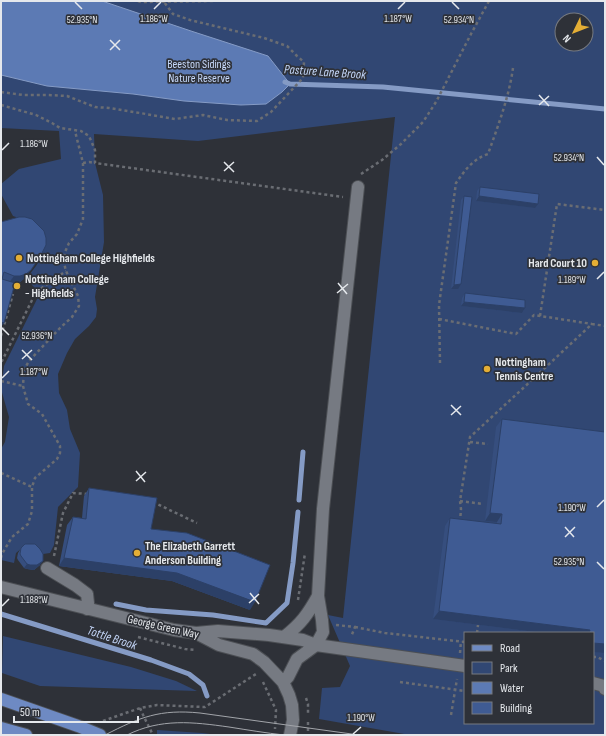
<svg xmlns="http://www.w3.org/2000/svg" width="606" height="736" font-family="'Sofia Sans Condensed',sans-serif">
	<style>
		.green { fill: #314773; fill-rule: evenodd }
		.water { fill: #5c7ab4; stroke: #859bc5 }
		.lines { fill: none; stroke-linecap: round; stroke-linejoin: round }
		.stream { stroke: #859bc5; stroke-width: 5 }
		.minor-casing { stroke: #4c4f54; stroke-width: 14 }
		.major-casing { stroke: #4c4f54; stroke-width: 14 }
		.path { stroke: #6a6d73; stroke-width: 2.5; stroke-dasharray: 3 3; stroke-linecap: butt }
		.minor { stroke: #767a82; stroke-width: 12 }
		.major { stroke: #6e8ac3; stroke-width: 12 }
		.tram { stroke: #a2a5aa; stroke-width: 1 }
		.wall { fill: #364e7e }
		.shaded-wall { fill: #2c4067 }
		.building { fill: #3f5b93; stroke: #2c4067 }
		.ticks { fill: none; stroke: #e5e8ec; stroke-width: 1.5 }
		.poi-dot { fill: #e4ae35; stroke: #2e3138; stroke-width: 1.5 }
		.labels { text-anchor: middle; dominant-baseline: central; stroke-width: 3.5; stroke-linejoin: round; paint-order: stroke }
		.park-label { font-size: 12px; fill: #c7d9fb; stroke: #2e3138 }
		.poi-label { font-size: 12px; font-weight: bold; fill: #e5e8ec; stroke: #2e3138; text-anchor: start }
		.street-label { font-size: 12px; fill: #e5e8ec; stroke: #2e3138 }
		.water-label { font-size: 13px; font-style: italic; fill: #c3d5f7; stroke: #2e3138 }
		.ticks-label { font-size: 10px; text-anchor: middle; fill: #e5e8ec; stroke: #2e3138; stroke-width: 3.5; stroke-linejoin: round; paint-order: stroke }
	</style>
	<rect width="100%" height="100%" fill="#2e3138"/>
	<!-- green -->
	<path class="green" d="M1,1H605V735H410L319,719L322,688L340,687L350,666L328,615L343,618L395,117L198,141L94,134L95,163L103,195L104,242L95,297L97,309L96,317L89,326L75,339L67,353L58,374L59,393L67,410L70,429L80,453L78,487L58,507L54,545L50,553L43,554L22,548L16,553L14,563L1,560V449L5,442L9,417L1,389L4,366L40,293L26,279L36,266L42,256L43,243L27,221L13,216L1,194V184L19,169L61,159L59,131L1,128ZM562,20H586V44H562ZM465,633H593V723H465Z
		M3,636L131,667L176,681L197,691L40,686L2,673Z
		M157,730L202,733L218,735H160L157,734Z"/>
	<!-- water -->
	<path class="water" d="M1,1H102L191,31L268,56L290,84L282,92L266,104L241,105L184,101L133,94L47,86L1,75Z"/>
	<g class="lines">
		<!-- stream -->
		<path class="stream" d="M285,82L290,84L383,87L605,109
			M299,500L303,452
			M116,604L146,610L213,615L266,623L287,603L293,563L298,512
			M1,614L151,660L189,674L203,685L207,696"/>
		<!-- minor casing -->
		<g class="minor-casing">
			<path id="minor" d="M47,568L75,585L87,594L88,603L87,609
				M1,587L174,630L196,633L219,645L253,654L264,662L283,682L289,695L292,705L293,720L290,735
				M196,633L218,631L269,635L303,640L316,645L465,666
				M284,637C301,624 308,614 318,596
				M283,682L288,677L297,659L316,645L323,632L322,620L318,596L323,509L358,187
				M593,683L604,686L605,689"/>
		</g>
		<!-- major casing -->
		<g class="major-casing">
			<path id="major" d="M1,699L78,726L100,735
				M1,728L26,735"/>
		</g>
		<!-- path -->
		<path class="path" d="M138,1L141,2L214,1
			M1,92L23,95H48L67,96L95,107L109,108L140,113L175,119L203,115L227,120L257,121L271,112L303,78L304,62L297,56L287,46L264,38L190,20L173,14L164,2
			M1,105L36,115L52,123L60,128L81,131L89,136L95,150V163L343,197
			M83,163L89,162L95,163
			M361,174L382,160L401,144L423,122L436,102L471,34L489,1
			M540,316L557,204L605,210
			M439,319L516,334L534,315L592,324
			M1,336L13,294
			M1,361H2L36,292L66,271
			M440,363L439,305L456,183C465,170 473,159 488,154C498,126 509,97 513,68
			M1,381L23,386
			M470,442L488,444
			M1,473L32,487
			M460,501L483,504
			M153,502L197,523
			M460,522L461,509L460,501L470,437L532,380L592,324L605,326
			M54,556L63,513L73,493L87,494
			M1,558L2,554L12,537L28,524L32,511V487L35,478L57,459L60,453V446L42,414L28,404L23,386L24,370L29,361L60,328L72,317L79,306L78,296L66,271L64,263L65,252L69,243L77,234L83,219V163L75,131
			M298,600L305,553
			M336,625L355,627L351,637
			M355,627L385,633L465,642
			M477,633L478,625
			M138,637L185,649L196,650
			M460,653L461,641
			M593,657H597L605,661
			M263,682L276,710L275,729
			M400,682L465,691
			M306,698L308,704V713
			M140,708L144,717L153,735
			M451,715L457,679
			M103,721L140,708L157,705L205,707L256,674
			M308,722V735
			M517,724V723"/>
		<!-- minor -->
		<use href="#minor" class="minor"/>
		<!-- major -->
		<use href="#major" class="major"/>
		<!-- tram -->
		<path class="tram" d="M105,735C140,717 160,709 200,713L359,735
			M127,735C161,718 193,722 229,727C248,730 266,733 284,735"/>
	</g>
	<!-- wall -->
	<path class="wall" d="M480,187L535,208L476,201L477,191Z
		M464,196L458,289H451L461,200Z
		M1,222L25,278L20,282L15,284L1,327Z
		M465,293L525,308L522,313L461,306L462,298Z
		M502,419L605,432V653L593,652V633H543L433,619L445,526L450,518L497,524V522L485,521L496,427Z
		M89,488L151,529L250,610L172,581L59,566L67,525L73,517L82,518L84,496Z
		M21,548L40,565L34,570L27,569L24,568L18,560L17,558L18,553Z"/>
	<!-- shaded-wall -->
	<path class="shaded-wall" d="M479,196L538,204L535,208L476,201Z
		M41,255L25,278L20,282L14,284H8L14,276Z
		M461,284L458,289H451L454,285Z
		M464,302L525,308L522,313L461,306Z
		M1,322L4,323L1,327Z
		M490,513L502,514L497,522L485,521Z
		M64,558L177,573L255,602L250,610L172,581L59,566Z
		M43,561L40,565L34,570L27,569L24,568L27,564Z
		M439,611L590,630L588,633H543L433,619Z
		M593,643L605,644V653L593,652Z"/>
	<!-- building -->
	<path class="building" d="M480,187L539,194L538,204L479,196Z
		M464,196L472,197L461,284L454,285Z
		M19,217H25L32,219L44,231L46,238V245L41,255L31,270L26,274L20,276H14L4,272L2,279L15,283L4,323L1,322V222Z
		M465,293L525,300V308L464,302Z
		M502,419L605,432V644L593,643V633H589L590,630L439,611L450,518L501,524L502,514L490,513Z
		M89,488L157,498L151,529L187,533L270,565L255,602L177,573L64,558L73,517L86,519Z
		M25,544H35L40,549L43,554V561L37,565H30L27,564L21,556L20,554L21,548Z"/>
	<!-- ticks -->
	<path class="ticks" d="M75,2L82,9M452,2L459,9M154,9L161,2M398,9L405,2M110,40L120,50M110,50L120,40M539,95L549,106M539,105L549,96M2,150L9,143M597,157L604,165M224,162L234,172M224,171L234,162M597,279L604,272M338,283L347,294M337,293L348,284M2,328L9,335M22,350L32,360M22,359L32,350M2,378L9,371M451,405L461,415M451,415L461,406M136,471L145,482M136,481L146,472M597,507L604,500M565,527L574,537M565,537L575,527M597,562L604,569M250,593L259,604M249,603L259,594M2,606L9,599M353,734L361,727"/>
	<!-- markers -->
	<g class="poi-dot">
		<circle cx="19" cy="258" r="4"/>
		<circle cx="595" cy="263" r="4"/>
		<circle cx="17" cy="286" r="4"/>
		<circle cx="487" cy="369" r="4"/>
		<circle cx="137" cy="553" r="4"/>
	</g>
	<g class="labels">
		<!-- park labels -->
		<g class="park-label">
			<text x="199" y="64">Beeston Sidings<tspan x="199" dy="14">Nature Reserve</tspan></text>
		</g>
		<!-- poi labels -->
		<g class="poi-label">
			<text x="27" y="258">Nottingham College Highfields</text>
			<text x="587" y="263" text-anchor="end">Hard Court 10</text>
			<text x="25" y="279">Nottingham College<tspan x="25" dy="14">- Highfields</tspan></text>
			<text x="495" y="362">Nottingham<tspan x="495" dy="14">Tennis Centre</tspan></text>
			<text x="145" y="546">The Elizabeth Garrett<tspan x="145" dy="14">Anderson Building</tspan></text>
		</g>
		<!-- street labels -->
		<g class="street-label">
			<text transform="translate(163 627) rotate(13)">George Green Way</text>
		</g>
		<!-- water labels -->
		<g class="water-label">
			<text transform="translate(325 72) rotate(4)">Pasture Lane Brook</text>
			<text transform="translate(112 638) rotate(18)">Tottle Brook</text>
		</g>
	</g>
	<g class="ticks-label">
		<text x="154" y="22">1.186°W</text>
		<text x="398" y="22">1.187°W</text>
		<text x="82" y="23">52.935°N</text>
		<text x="459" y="23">52.934°N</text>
		<text x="34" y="147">1.186°W</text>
		<text x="569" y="161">52.934°N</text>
		<text x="572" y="283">1.189°W</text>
		<text x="37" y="339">52.936°N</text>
		<text x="34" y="375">1.187°W</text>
		<text x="572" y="511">1.190°W</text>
		<text x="569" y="565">52.935°N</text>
		<text x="34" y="603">1.188°W</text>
		<text x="361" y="721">1.190°W</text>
	</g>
	<!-- border -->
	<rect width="606" height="736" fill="none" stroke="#e5e8ec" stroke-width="4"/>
	<!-- legend -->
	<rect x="464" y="632" width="130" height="92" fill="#2e3138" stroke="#777a80"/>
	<rect x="472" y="645" width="20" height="6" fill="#6e8ac3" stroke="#777a80"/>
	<text x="500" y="652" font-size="12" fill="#e5e8ec">Road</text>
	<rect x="472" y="662" width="20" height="12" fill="#314773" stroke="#777a80"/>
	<text x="500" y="672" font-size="12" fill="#e5e8ec">Park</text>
	<rect x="472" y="682" width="20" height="12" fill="#5c7ab4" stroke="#777a80"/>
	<text x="500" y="692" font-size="12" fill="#e5e8ec">Water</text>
	<rect x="472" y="702" width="20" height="12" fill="#3f5b93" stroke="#777a80"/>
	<text x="500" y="712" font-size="12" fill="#e5e8ec">Building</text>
	<!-- north arrow -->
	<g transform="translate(574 32) rotate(227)"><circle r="19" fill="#2e3138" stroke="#777a80"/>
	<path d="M0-3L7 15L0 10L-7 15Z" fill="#e4ae35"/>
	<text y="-6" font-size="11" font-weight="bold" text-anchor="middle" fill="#e5e8ec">N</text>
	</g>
	<!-- scale -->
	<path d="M14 716v6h124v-6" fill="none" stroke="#e5e8ec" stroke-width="2"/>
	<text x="20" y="716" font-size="12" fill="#e5e8ec" stroke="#2e3138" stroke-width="3" paint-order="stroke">50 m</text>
</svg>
